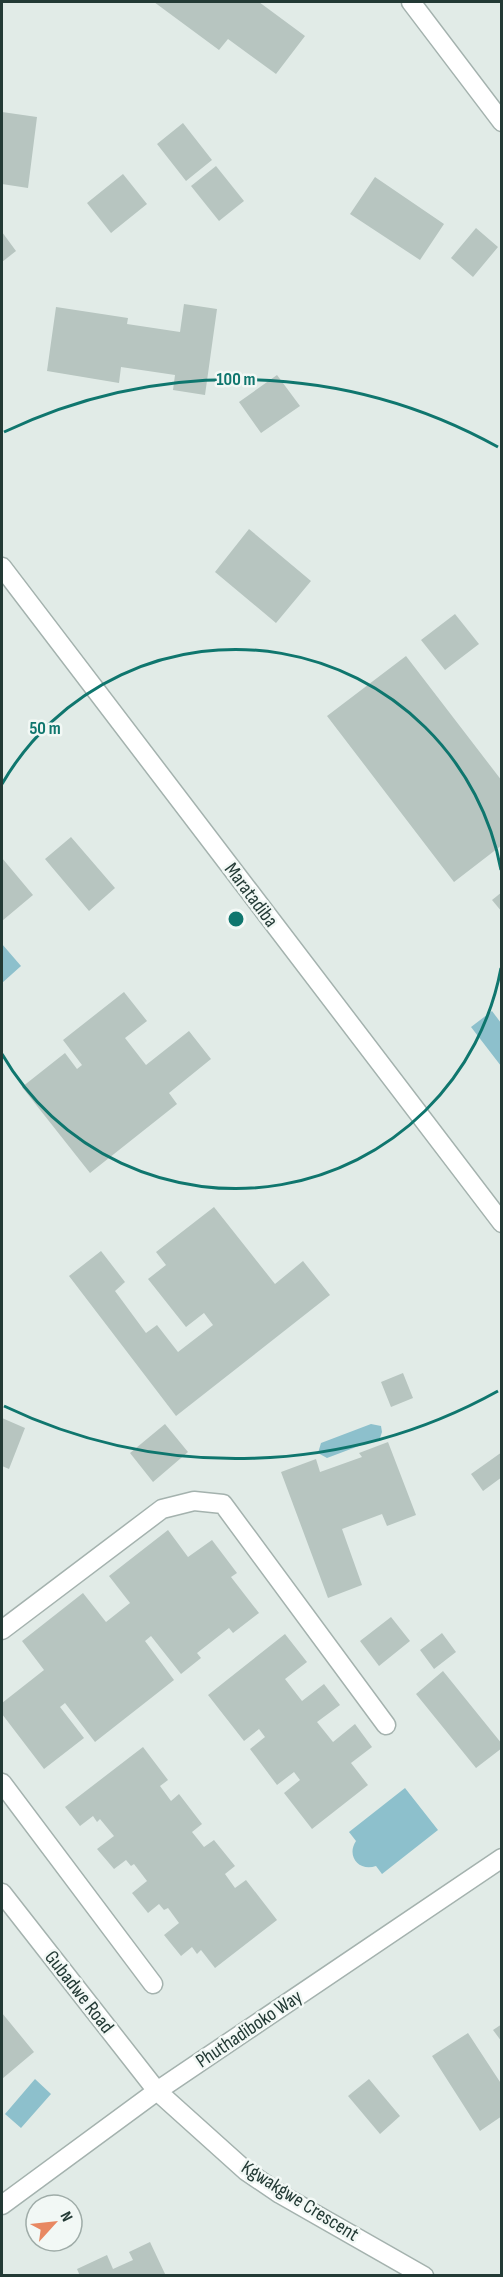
<svg xmlns="http://www.w3.org/2000/svg" width="503" height="2277" font-family="'Sofia Sans Condensed',sans-serif">
	<style>
		.water { fill: #8dc0cc }
		.building { fill: #b7c5c0 }
		.lines { fill: none; stroke-linecap: round; stroke-linejoin: round }
		.minor-casing { stroke: #a4b2ae; stroke-width: 21 }
		.minor { stroke: #fff; stroke-width: 18 }
		.ring { fill: none; stroke: #0f766e; stroke-width: 3 }
		.labels { text-anchor: middle; dominant-baseline: central; stroke-width: 5; stroke-linejoin: round; paint-order: stroke }
		.street-label { font-size: 20px; fill: #233a35; stroke: #f2f8f5 }
		.centre { fill: #0f766e; stroke: #f2f8f5; stroke-width: 3 }
		.ring-label { font-size: 18px; text-anchor: middle; font-weight: bold; fill: #0f766e; stroke: #f2f8f5; stroke-width: 5; stroke-linejoin: round; paint-order: stroke }
	</style>
	<rect width="100%" height="100%" fill="#e1ebe7"/>
	<!-- water -->
	<path class="water" d="M2,944L21,966L2,983Z
		M492,1011L501,1023V1066L471,1027Z
		M371,1424L381,1426L382,1432L380,1438L327,1458L318,1453L321,1443Z
		M405,1788L438,1830L382,1874L376,1866C359,1872 346,1856 356,1841L349,1832Z
		M35,2079L51,2094L21,2128L5,2114Z"/>
	<!-- building -->
	<path class="building" d="M154,2H259L305,36L276,74L228,39L219,50Z
		M2,112L37,117L28,188L2,184Z
		M183,123L212,160L186,181L157,144Z
		M216,166L244,201L219,221L191,186Z
		M123,174L147,204L111,233L87,203Z
		M375,177L444,224L420,260L350,214Z
		M476,228L498,247L473,277L451,258Z
		M2,232L16,251L2,262Z
		M184,304L217,309L205,395L173,390L175,375L121,367L119,383L47,371L56,307L128,318L127,324L180,332Z
		M277,375L300,406L261,433L239,402Z
		M249,529L311,581L276,623L215,572Z
		M455,614L479,644L445,670L421,640Z
		M406,656L502,781V845L454,882L327,716Z
		M71,837L115,888L89,911L45,859Z
		M2,858L33,895L2,921Z
		M502,892V912L492,900Z
		M124,992L147,1021L125,1038L146,1065L189,1031L211,1059L169,1093L177,1104L90,1173L22,1087L65,1053L77,1069L82,1065L63,1040Z
		M214,1207L275,1284L303,1261L330,1295L176,1416L69,1276L101,1251L125,1282L115,1291L146,1333L157,1325L178,1352L213,1325L204,1313L186,1327L148,1279L166,1265L156,1252Z
		M403,1373L413,1398L391,1407L381,1382Z
		M2,1418L25,1428L9,1469L2,1466Z
		M165,1424L188,1452L153,1482L130,1453Z
		M388,1442L416,1515L387,1526L382,1514L342,1529L362,1585L328,1598L281,1472L316,1459L320,1472L362,1457L359,1453Z
		M502,1452V1477L483,1491L471,1474Z
		M168,1530L188,1557L212,1540L237,1573L231,1577L259,1613L233,1633L229,1628L197,1653L201,1658L181,1674L151,1636L145,1641L174,1680L95,1742L65,1703L60,1707L84,1738L44,1769L2,1714V1703L44,1670L22,1641L83,1593L106,1622L130,1603L109,1576Z
		M391,1617L410,1641L379,1666L360,1641Z
		M442,1633L456,1652L434,1669L420,1650Z
		M285,1634L307,1662L285,1679L302,1701L324,1684L340,1705L317,1722L333,1742L355,1724L372,1747L351,1763L368,1785L312,1829L284,1793L300,1780L294,1772L277,1785L250,1749L265,1737L259,1729L244,1741L208,1695Z
		M443,1671L502,1744V1748L476,1768L416,1694Z
		M143,1747L168,1780L160,1786L171,1801L179,1794L202,1824L192,1832L204,1847L214,1840L235,1866L225,1874L235,1888L246,1880L277,1920L215,1968L201,1950L197,1954L192,1947L181,1956L164,1935L179,1923L168,1908L164,1910L159,1904L148,1913L132,1893L147,1881L134,1864L131,1866L126,1860L114,1869L97,1849L114,1836L100,1819L97,1822L93,1816L80,1826L65,1807Z
		M2,2013L34,2052L2,2079Z
		M502,2024V2042L493,2030Z
		M468,2033L502,2085V2116L480,2131L432,2056Z
		M369,2079L400,2116L380,2134L348,2096Z
		M150,2242L166,2276H80L77,2269L107,2255L113,2269L133,2260L129,2252Z"/>
	<g class="lines">
		<!-- minor casing -->
		<g class="minor-casing">
			<path id="minor" d="M411,2L502,122
				M2,567L502,1223
				M2,1630L162,1509L194,1501L223,1504L386,1725
				M2,1783L153,1984
				M2,1893L157,2091L246,2171L280,2194L424,2276
				M2,2205L157,2091L502,1858"/>
		</g>
		<!-- minor -->
		<use href="#minor" class="minor"/>
	</g>
	<!-- distance rings -->
	<g class="ring">
		<path d="M501 968A270 270 0 0 1 2 1054M2 784A270 270 0 0 1 501 870"/>
		<path d="M498 1391A540 540 0 0 1 4 1406M4 432A540 540 0 0 1 498 447"/>
	</g>
	<g class="labels">
		<!-- street labels -->
		<g class="street-label">
			<text transform="translate(251 895) rotate(53)">Maratadiba</text>
			<text transform="translate(79 1992) rotate(52)">Gubadwe Road</text>
			<text transform="translate(249 2029) rotate(-34)">Phuthadiboko Way</text>
			<text transform="translate(300 2201) rotate(32)">Kgwakgwe Crescent</text>
		</g>
	</g>
	<circle cx="236" cy="919" r="9" class="centre"/>
	<g class="ring-label">
		<text x="236" y="385">100 m</text>
		<text x="45" y="734">50 m</text>
	</g>
	<!-- border -->
	<rect width="503" height="2277" fill="none" stroke="#233a35" stroke-width="6"/>
	<!-- north arrow -->
	<g transform="translate(54 2223) rotate(63)"><circle r="28" fill="#f2f8f5" stroke="#9faca8" stroke-width="1.5"/>
	<path d="M0-4.5L10 22L0 15L-10 22Z" fill="#e88862"/>
	<text y="-9" font-size="16" font-weight="bold" text-anchor="middle" fill="#233a35">N</text>
	</g>
</svg>
